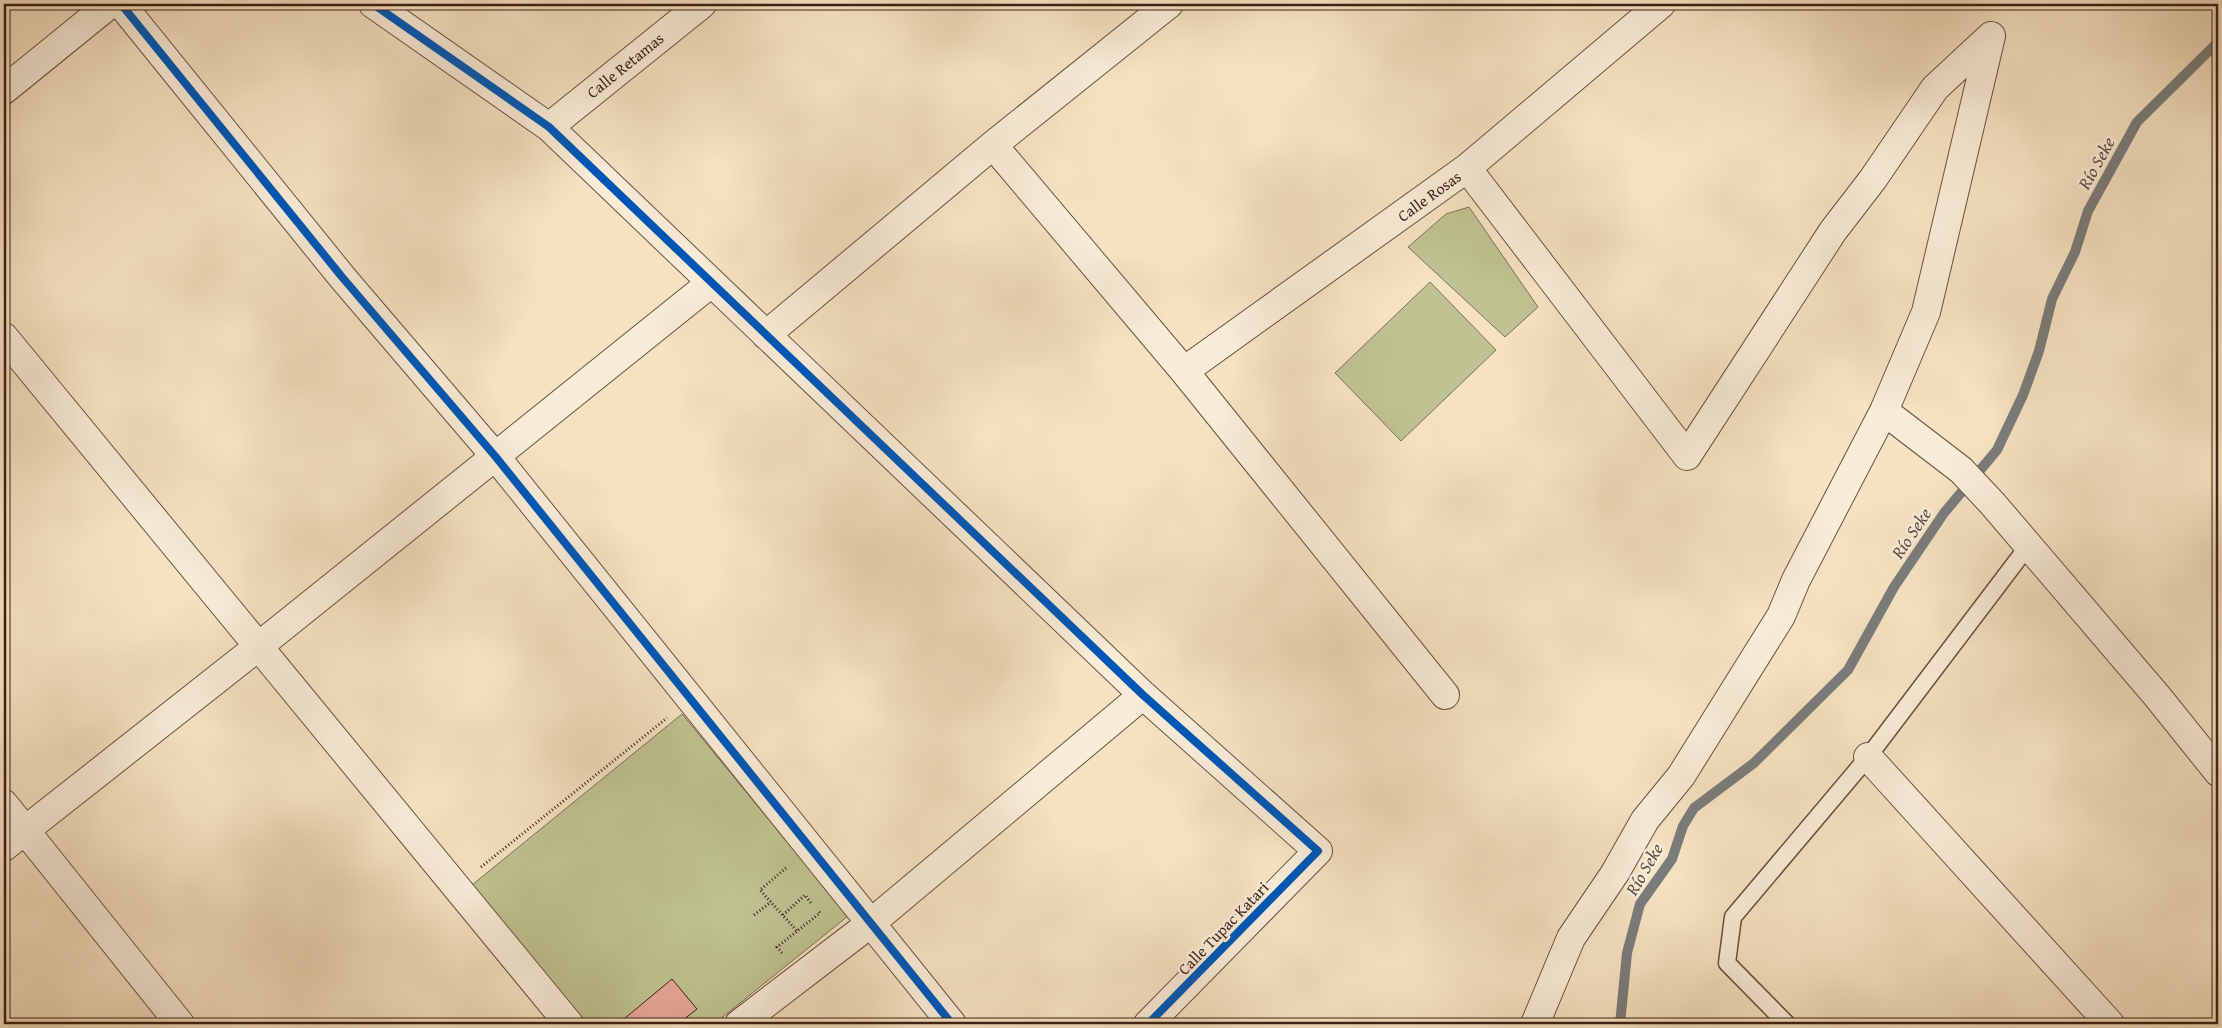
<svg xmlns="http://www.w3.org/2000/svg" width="2222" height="1028" font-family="'Gentium Book Plus',serif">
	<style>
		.green { fill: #bfc291; stroke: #7e7052 }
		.shadow { fill: #0003 }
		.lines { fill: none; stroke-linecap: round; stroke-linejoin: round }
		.stream { stroke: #7a7c7b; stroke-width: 10 }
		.building { fill: #e6a899; stroke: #3d1f14 }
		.service-casing { stroke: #6b503f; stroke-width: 19 }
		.minor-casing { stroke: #6b503f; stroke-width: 30 }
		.path { stroke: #3d1f14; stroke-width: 3; stroke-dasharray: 1 2.5; stroke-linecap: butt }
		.service { stroke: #f8ecd7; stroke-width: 16 }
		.minor { stroke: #f8ecd7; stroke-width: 28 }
		.cycleway-casing { stroke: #f8ecd7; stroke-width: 11 }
		.cycleway { stroke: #0057b8; stroke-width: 8 }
		.labels { text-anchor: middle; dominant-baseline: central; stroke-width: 5; stroke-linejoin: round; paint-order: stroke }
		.street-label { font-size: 16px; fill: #3d1f14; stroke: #f8ecd7 }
		.water-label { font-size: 18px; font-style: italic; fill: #5c4e47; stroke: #f8ecd7 }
	</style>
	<rect width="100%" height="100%" fill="#f5e2c1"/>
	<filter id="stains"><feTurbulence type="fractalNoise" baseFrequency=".004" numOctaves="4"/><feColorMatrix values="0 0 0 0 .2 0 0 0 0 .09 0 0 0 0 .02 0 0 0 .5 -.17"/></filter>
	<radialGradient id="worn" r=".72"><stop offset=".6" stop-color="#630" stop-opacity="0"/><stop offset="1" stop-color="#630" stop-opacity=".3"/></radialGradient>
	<!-- green -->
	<path class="green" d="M1469,207L1538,307L1505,337L1408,247L1446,214Z
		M1430,282L1496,350L1401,441L1335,373Z
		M682,714L848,916L714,1024H587L472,885Z"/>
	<!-- shadow -->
	<path class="shadow" d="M672,981L695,1009L683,1022L680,1024H618Z"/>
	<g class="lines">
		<!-- stream -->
		<path class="stream" d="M1620,1024L1627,953L1640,904L1672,859L1683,826L1694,808L1754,763L1848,670L1894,587L1944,513L1997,450L2023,395L2039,351L2052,299L2075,252L2088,211L2137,122L2218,42"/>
	</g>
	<!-- building -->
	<path class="building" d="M672,979L697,1009L678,1024H618Z"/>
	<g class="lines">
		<!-- service casing -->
		<g class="service-casing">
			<path id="service" d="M1787,1024L1727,963L1733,917L1868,757L2028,546"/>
		</g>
		<!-- minor casing -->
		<g class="minor-casing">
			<path id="minor" d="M121,4L342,277L495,456L952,1024
				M373,4L549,127L1143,695L1318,851L1148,1024
				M4,90L110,4
				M549,127L702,4
				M993,145L1184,371L1445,695
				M1467,168L1687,456L1833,231L1873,179L1935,88L1991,36
				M766,335L993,145L1169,4
				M4,337L569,1024
				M1184,371L1467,168L1661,4
				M1884,411L1961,470L1992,503L2157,696L2218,772
				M1868,757L2110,1024
				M4,804L180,1024
				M4,847L259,646L711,283
				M739,1024L871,923L1143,695
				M1535,1024L1571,938L1615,873L1645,820L1681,776L1781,616L1796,580L1884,411L1926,312L1991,36"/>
		</g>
		<!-- path -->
		<path class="path" d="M481,867L667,718
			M786,868L760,890L797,931
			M754,915L771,902
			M783,915L805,895L811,903
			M782,953L777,947L820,913L819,911"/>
		<!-- service -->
		<use href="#service" class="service"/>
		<!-- minor -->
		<use href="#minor" class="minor"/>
		<!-- cycleway casing -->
		<g class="cycleway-casing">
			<path id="cycleway" d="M121,4L342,277L495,456L952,1024
				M373,4L549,127L1143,695L1318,851L1148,1024"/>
		</g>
		<!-- cycleway -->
		<use href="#cycleway" class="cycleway"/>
	</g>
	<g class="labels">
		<!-- street labels -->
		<g class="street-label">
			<text transform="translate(625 65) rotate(-39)">Calle Retamas</text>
			<text transform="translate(1429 196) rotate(-36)">Calle Rosas</text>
			<text transform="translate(1223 928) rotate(-46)">Calle Tupac Katari</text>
		</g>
		<!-- water labels -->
		<g class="water-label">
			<text transform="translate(2096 163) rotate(-61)">Río Seke</text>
			<text transform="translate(1911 533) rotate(-56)">Río Seke</text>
			<text transform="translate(1644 869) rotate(-60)">Río Seke</text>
		</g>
	</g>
	<!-- margin -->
	<rect width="2222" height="1028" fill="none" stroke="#f5e2c1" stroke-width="20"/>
	<rect x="5" y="5" width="2212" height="1018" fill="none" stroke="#3d1f14" stroke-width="2.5"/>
	<rect x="10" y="10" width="2202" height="1008" fill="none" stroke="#3d1f14"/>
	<rect width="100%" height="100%" filter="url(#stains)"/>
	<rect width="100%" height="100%" fill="url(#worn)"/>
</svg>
